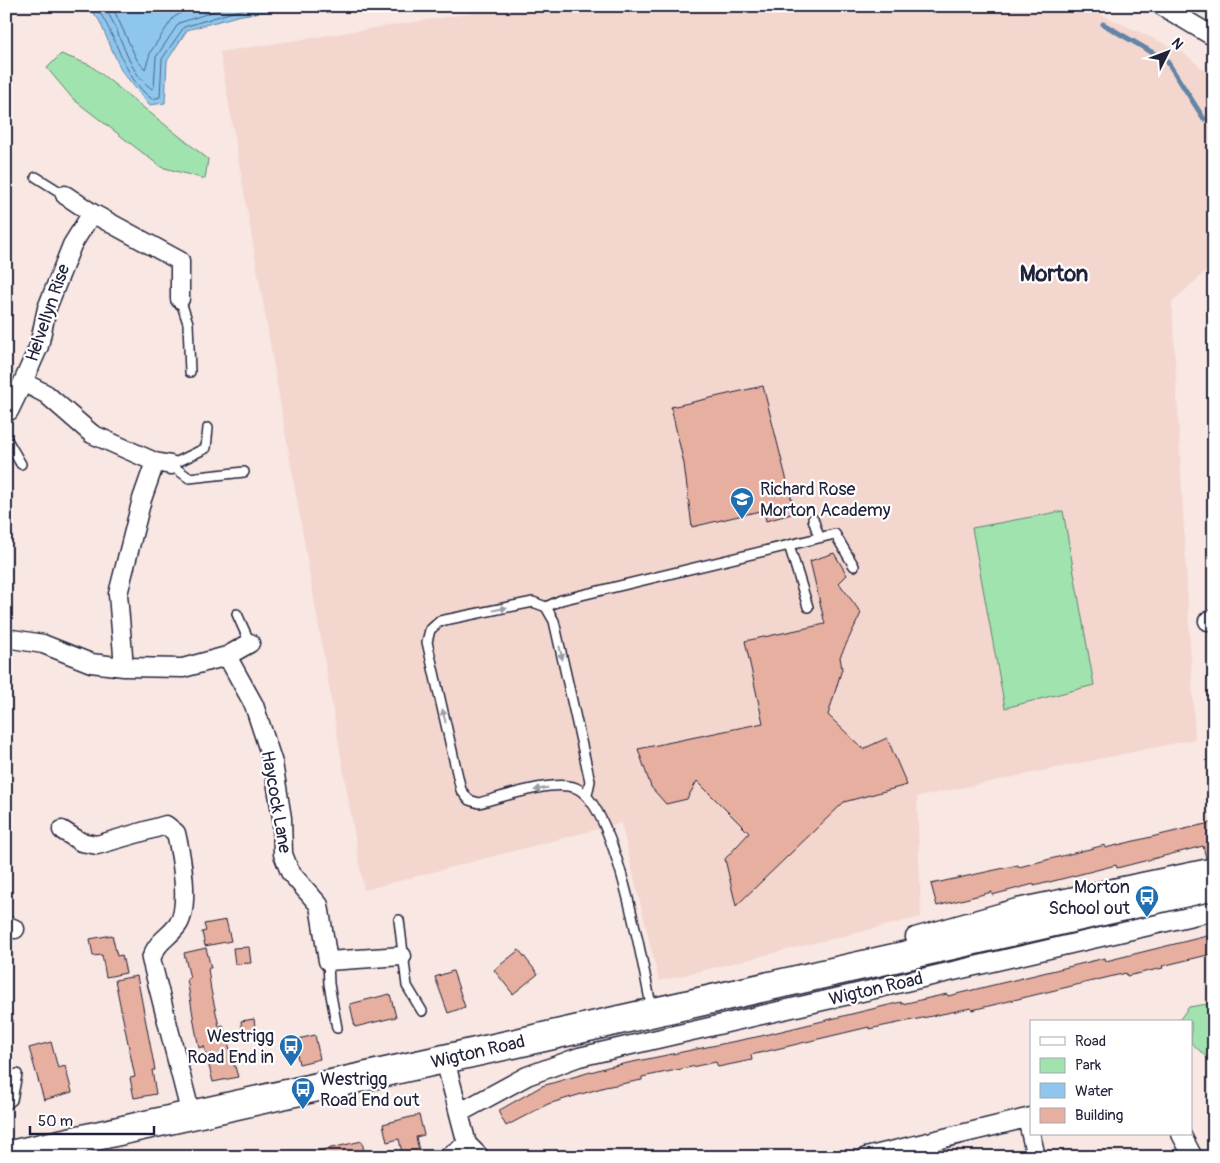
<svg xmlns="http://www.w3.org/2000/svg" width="1220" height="1163" font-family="Pangolin,sans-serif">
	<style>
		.built { fill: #f3d6ce }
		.green { fill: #a0e3ae; stroke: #618274 }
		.water { fill: #8ec6ed; stroke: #6384a6 }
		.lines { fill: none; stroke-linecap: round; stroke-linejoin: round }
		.shore { stroke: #4d6482; stroke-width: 1 }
		.stream { stroke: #6384a6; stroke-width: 5 }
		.building { fill: #e7af9f; stroke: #22223b }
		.lane-casing { stroke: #22223b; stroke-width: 12 }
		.street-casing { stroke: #22223b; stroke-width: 21 }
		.primary-casing { stroke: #22223b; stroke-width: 31 }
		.lane { stroke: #fff; stroke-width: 9 }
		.street { stroke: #fff; stroke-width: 18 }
		.primary { stroke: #fff; stroke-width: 28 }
		.oneway { fill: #9c9ca7 }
		.labels { text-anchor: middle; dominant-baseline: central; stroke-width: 4.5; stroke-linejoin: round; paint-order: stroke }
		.street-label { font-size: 18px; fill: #22223b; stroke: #fff }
		.poi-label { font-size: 18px; fill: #22223b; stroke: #fff; text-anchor: start }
		.district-label { font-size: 22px; font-weight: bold; fill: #22223b; stroke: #fff }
	</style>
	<rect width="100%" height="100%" fill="#f8e7e2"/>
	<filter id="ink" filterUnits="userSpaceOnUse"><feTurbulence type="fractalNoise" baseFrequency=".02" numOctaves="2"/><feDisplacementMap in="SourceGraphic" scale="10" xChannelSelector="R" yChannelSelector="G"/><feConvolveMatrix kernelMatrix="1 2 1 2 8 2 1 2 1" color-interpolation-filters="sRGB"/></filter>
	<g filter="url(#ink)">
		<!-- built -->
		<path class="built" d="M518,6H1083L1182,52L1214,78V264L1172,302L1195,739L917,797L921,917L659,981L621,823L364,890L220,52Z"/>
		<!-- green -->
		<path class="green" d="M61,54L90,65L208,159L205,179L161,167L73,99L47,68Z
			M1063,511L1094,685L1005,708L972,528Z
			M1214,1003V1054L1209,1059L1191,1043V1022H1182L1180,1019L1189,1007Z"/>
		<!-- water -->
		<path class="water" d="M88,6H297L237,16L187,30L167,61L165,103L149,105L121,70L99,20Z"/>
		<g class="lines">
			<!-- shore -->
			<path class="shore" d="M95,6C118,35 121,76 152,99L160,97L162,59L184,27L236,11L266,6
				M103,6C123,31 124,69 152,89L154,87L156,57L179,23L230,6
				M112,6L137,60L145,69L151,51L173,18L182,12L203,6"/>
			<!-- stream -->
			<path class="stream" d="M1103,24L1167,61L1204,119"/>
		</g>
		<!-- building -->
		<path class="building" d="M763,386L795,513L766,521L764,510L692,527L684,464L671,407Z
			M834,553L847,575L839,583L861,613L840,657L842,669L828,715L863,749L887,738L907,785L844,802L736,906L725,859L749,833L697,781L687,799L666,804L651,787L638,749L763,723L745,641L825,624L810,561Z
			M1214,822V857L1206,858L1203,846L1117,868L1116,865L1034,886V884L992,895V892L937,906L931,884L1018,865L1019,867L1105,845V848Z
			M226,920L231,941L205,946L202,932L206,931L204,924Z
			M112,935L117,956L122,955L126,973L106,977L102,955L93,956L90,939Z
			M1207,936L1212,954L1162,966L1163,968L1127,976L1126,973L972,1010L971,1008L869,1029V1027L751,1055L752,1060L718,1067L716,1062L642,1077V1080L605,1087L548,1104L506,1126L498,1111L542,1086L608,1067L761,1036L901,1002L902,1004L947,994L948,996L1105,958L1106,961Z
			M249,947L251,963L235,964L233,948Z
			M206,948L211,968H208L211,990L219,1026L223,1025L238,1077L213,1082L204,1046L199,1048L195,1028L187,979L190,978L184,953Z
			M519,950L538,974L513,994L494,970Z
			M453,971L465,1007L448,1013L435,977Z
			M137,976L155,1070H152L156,1094L134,1098L130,1078L135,1077L115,980Z
			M390,994L396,1017L355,1027L350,1004Z
			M254,1019L256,1034L243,1037L241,1021Z
			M315,1035L320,1059L299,1064L294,1040Z
			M51,1042L58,1068L65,1066L72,1092L44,1100L29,1048Z
			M419,1115L424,1135L416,1137L420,1155L403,1157L399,1139L387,1142L383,1124Z
			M362,1141L365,1157H319L318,1151Z"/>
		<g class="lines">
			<!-- lane casing -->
			<g class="lane-casing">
				<path id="lane" d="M36,177L65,195
					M180,299L188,323L190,372
					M208,428L206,448L171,465L189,478L244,472
					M6,438L21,464
					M813,519L819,537
					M789,545L808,607
					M546,607L561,600L835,534L854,566
					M237,614L250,643
					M587,795L590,781L554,621L546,607L533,602L440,621L430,630L427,642L461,790L469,800L479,803C502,797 554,779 576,788C616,805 643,967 652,1010
					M399,920L407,986L422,1011
					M328,961L329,984L337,1028
					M6,1105L12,1100L17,1074"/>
			</g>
			<!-- street casing -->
			<g class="street-casing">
				<path id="street" d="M1162,6L1214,37
					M65,195L92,213L180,261V299
					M92,213L72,245L47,308L39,346L23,382L46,394L92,434L155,462L171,465
					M9,411L23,382
					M1208,621L1214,619
					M6,638L43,644L91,663L124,667L183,668L227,656L250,643
					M227,656L254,705L273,763L282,818L283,854L290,872L319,905L328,961L402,956
					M124,667L118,594L142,499L155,462
					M62,830L81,842L97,845L166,825L176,833C181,854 191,908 177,926C166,940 158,940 151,959L191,1115
					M6,925L15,929
					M920,952L915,937L1017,908L1214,867
					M445,1060L467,1144L480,1157
					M459,1113L527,1076L579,1057L1214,911
					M1027,1118L1036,1157
					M1181,1134L1193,1157
					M448,1157L467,1144
					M866,1157L1031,1117"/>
			</g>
			<!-- primary casing -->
			<g class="primary-casing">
				<path id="primary" d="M6,1156L517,1043L1214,886"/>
			</g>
			<!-- lane -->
			<use href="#lane" class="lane"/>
			<!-- street -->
			<use href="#street" class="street"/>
			<!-- primary -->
			<use href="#primary" class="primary"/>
		</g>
		<!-- one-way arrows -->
		<defs><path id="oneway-solid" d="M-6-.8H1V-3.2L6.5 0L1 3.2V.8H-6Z" transform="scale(1.25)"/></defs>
		<g class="oneway">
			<use href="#oneway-solid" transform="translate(500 609) rotate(-12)"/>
			<use href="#oneway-solid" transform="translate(561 653) rotate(77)"/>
			<use href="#oneway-solid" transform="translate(444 716) rotate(-103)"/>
			<use href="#oneway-solid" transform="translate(541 789) rotate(169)"/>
		</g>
	</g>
	<!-- icons -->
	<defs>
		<g id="school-pin" transform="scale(1.25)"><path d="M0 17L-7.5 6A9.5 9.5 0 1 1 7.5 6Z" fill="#1f6fb2" stroke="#fff"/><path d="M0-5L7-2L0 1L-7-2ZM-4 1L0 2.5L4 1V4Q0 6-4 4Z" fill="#fff"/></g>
		<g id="bus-pin" transform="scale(1.25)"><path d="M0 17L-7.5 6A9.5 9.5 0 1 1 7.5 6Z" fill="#1f6fb2" stroke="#fff"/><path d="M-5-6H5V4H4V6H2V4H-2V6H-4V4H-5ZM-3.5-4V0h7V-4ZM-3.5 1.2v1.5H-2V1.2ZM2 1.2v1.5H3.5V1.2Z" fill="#fff"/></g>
	</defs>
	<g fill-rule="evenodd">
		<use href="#school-pin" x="742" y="499"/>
		<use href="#bus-pin" x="1147" y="897"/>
		<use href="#bus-pin" x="291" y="1046"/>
		<use href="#bus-pin" x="303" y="1089"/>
	</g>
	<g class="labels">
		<!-- street labels -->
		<g class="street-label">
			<text transform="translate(48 313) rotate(-71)">Helvellyn Rise</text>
			<text transform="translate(276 802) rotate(80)">Haycock Lane</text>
			<text transform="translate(876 989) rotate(-13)">Wigton Road</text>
			<text transform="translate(478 1052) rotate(-13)">Wigton Road</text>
		</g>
		<!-- poi labels -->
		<g class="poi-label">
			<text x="760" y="489">Richard Rose<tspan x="760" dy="21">Morton Academy</tspan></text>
			<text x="1130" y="887" text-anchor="end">Morton<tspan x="1130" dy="21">School out</tspan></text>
			<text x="274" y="1036" text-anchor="end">Westrigg<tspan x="274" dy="21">Road End in</tspan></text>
			<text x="320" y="1079">Westrigg<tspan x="320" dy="21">Road End out</tspan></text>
		</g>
		<!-- district labels -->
		<g class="district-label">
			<text x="1054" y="274">Morton</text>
		</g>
	</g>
	<!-- margin -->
	<rect width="1220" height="1163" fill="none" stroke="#fff" stroke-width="25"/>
	<rect x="12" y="12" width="1195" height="1138" fill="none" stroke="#22223b" stroke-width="2" filter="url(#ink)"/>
	<!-- legend -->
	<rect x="1030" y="1020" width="162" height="115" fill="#ffffff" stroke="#a7a7b1"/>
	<rect x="1040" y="1037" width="25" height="8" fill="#ffffff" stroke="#a7a7b1"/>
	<text x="1075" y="1046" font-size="15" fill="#22223b">Road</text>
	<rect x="1040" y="1058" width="25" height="15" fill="#a0e3ae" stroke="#a7a7b1"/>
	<text x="1075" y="1070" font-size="15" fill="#22223b">Park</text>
	<rect x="1040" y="1083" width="25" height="15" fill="#8ec6ed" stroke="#a7a7b1"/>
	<text x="1075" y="1096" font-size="15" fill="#22223b">Water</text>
	<rect x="1040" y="1108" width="25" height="15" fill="#e7af9f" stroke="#a7a7b1"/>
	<text x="1075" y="1120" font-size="15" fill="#22223b">Building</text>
	<!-- north arrow -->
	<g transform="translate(1168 52) rotate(48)" stroke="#ffffff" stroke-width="4" paint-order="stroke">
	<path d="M0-4L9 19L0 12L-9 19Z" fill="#22223b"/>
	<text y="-8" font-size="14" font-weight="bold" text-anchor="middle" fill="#22223b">N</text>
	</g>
	<!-- scale -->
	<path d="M30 1126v8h124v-8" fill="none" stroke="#22223b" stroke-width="2.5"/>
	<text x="38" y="1126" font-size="15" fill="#22223b" stroke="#ffffff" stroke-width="4" paint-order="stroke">50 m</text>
</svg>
